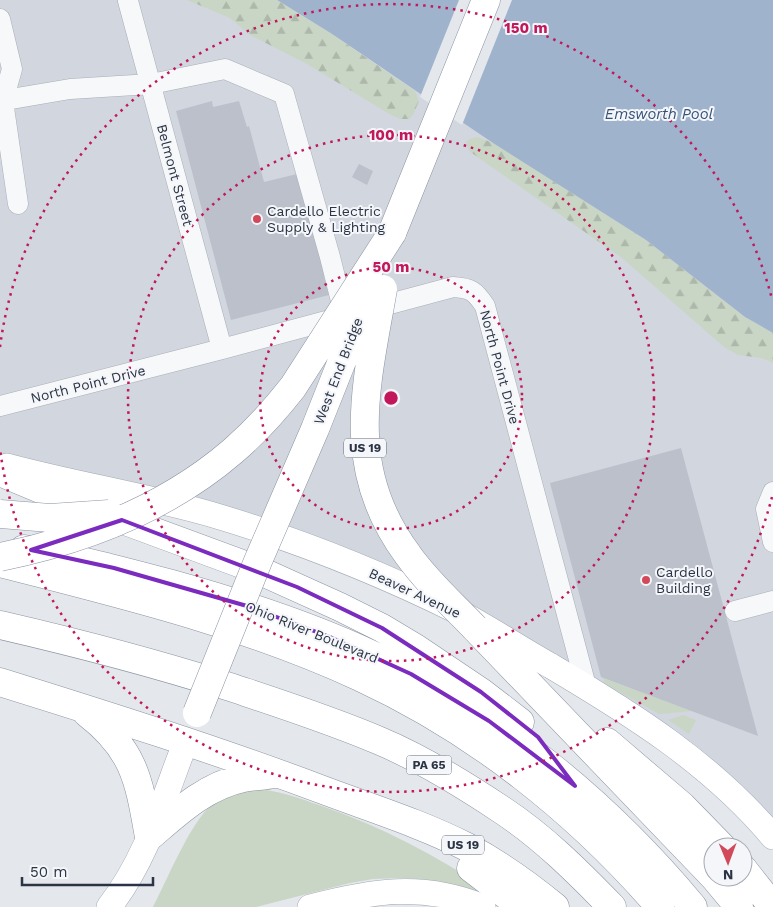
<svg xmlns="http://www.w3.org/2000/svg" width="773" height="907" font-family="'Work Sans',sans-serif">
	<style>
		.built { fill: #d2d6de }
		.grass { fill: #c9d6c5 }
		.forest { fill: url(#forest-firs) }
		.water { fill: #9fb4cc }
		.pier { fill: #e4e7ec }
		.building { fill: #bbc0ca }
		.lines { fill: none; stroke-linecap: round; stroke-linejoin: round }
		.minor-casing { stroke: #a9aeb7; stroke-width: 21 }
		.major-casing { stroke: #a3abb8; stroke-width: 26 }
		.highway-casing { stroke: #8b94a3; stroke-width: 29 }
		.minor { stroke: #f7f8fa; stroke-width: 20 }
		.major { stroke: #fff; stroke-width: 25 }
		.highway { stroke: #fff; stroke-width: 28 }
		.highway-bridge-casing { stroke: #8b94a3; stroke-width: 29; stroke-linecap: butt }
		.highway-bridge { stroke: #fff; stroke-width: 28 }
		.marked { fill: none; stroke: #7b2cbf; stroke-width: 4; stroke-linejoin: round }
		.ring { fill: none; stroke: #c2185b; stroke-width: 2.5; stroke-dasharray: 2.5 5 }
		.poi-dot { fill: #d1495b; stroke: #f4f6f9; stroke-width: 2 }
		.labels { text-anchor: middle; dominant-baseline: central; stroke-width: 4; stroke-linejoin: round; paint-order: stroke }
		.shield { fill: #f4f6f9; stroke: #676e7b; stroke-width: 1 }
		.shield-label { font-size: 12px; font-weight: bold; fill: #2b3445 }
		.street-label { font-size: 14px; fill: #2b3445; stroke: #f4f6f9 }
		.poi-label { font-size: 14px; fill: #2b3445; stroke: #f4f6f9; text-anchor: start }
		.water-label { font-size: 15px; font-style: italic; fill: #34527a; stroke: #f4f6f9 }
		.centre { fill: #c2185b; stroke: #f4f6f9; stroke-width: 2.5 }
		.ring-label { font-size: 15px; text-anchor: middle; font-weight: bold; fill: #c2185b; stroke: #f4f6f9; stroke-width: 4; stroke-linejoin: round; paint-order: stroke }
	</style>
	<defs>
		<pattern id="forest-firs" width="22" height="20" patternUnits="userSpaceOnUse" patternTransform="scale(1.25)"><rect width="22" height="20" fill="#c9d6c5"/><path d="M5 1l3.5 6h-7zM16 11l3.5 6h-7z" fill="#adb8ab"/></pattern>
	</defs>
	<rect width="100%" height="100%" fill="#e4e7ec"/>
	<!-- built -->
	<path class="built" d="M0,0H277L646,240L745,317L773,333V837L720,782L394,582L0,464Z"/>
	<!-- grass -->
	<path class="grass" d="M603,678L692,711L659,714L604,683Z
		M683,715L696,720L689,734L668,720Z
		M252,788C277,790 299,798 322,806C382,827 435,855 488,890L486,896L466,888L430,880L404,878L373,879L350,883L256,907H153C167,881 193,815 216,802C227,795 241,792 252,788Z"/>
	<!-- forest -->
	<path class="forest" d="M187,0H277L332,34L415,91L419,101L413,115L409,119H401L391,115L307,64L250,35L230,18Z
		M477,137L493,143L646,240L745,317L773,333V363L762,358L738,355L724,347L622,258L469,151L466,142L470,139Z"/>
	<!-- water -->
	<path class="water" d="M277,0H773V333L745,317L646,240L493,143L332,34Z"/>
	<!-- pier -->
	<path class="pier" d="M459,0H512L462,125L420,97Z"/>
	<!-- building -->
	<path class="building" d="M212,101L213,107L239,101L247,127L249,126L264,182L297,174L326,276L324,277L329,295L231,320L176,111Z
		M359,164L373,171L367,185L352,177Z
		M681,448L758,736L601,677L550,483Z"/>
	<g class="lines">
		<!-- minor casing -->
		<g class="minor-casing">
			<path id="minor" d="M128,1L222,349
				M0,19L12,69L3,101L18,204
				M0,101L70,89L151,84L225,69L284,94L330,257L345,317
				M0,406L222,349L453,287C471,288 475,291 485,306L586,686
				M773,492L766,509L773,542
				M735,611L773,601"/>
		</g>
		<!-- major casing -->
		<g class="major-casing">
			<path id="major" d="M7,466C74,484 143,495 210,514C295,539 378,572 457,611C489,628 519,648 551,666C632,714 712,764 773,837
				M109,907C147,859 164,797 186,741
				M310,907C371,891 423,882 483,907"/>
		</g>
		<!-- highway casing -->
		<g class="highway-casing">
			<path id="highway" d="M392,233L486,0
				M0,472L55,495L258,570L340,607L382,628L417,649L481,692L520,722
				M24,549C74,558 123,571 172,584C240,603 306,624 370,654C496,712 605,801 693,907
				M0,563C122,594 245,624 360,677C475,730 577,811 660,907
				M0,625C78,643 154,663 230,687C281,704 331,720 380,741C423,759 463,784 502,810C543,837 578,872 612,907
				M475,628L713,876
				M0,682C109,716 217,750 323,790C371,808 422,824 467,847C499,864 527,884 555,907
				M87,713C135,750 139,781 149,837C177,813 205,786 243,778C253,776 264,776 274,774
				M607,742L682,806L722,847
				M471,868L522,907
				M743,869L773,907
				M714,877L739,907"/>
		</g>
		<!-- minor -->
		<use href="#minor" class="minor"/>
		<!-- major -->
		<use href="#major" class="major"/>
		<!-- highway -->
		<use href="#highway" class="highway"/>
		<!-- highway-bridge casing -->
		<g class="highway-bridge-casing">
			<path id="highway-bridge" d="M383,289C366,387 343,468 408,555C427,582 452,604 475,628
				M0,514L50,518L109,514
				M0,557C84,540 168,507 233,451C255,432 275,410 293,387L392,233
				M197,713L258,561L315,429L369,293"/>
		</g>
		<!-- highway-bridge -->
		<use href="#highway-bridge" class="highway-bridge"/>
	</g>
	<!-- marked area -->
	<path class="marked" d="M122,520L297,587L382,628L481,692L538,737L575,786L489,721L411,674L330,637L247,606L114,568L31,550Z"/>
	<!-- distance rings -->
	<g class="ring">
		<circle cx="391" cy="398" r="131"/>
		<circle cx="391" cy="398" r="263"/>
		<path d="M772 497A394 394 0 0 1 0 449M0 347A394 394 0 0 1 772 299"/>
	</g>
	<!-- markers -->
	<g class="poi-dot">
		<circle cx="257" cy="219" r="5"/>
		<circle cx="646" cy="580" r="5"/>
	</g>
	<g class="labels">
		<!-- shield labels -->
		<g class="shield">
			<rect x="344" y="438.5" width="42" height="19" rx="4"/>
			<rect x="406.5" y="755.5" width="45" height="19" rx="4"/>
			<rect x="442" y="835.5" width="42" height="19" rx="4"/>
		</g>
		<g class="shield-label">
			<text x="365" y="448">US 19</text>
			<text x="429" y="765">PA 65</text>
			<text x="463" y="845">US 19</text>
		</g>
		<!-- street labels -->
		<g class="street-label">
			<text transform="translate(175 175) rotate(75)">Belmont Street</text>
			<text transform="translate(500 367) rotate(75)">North Point Drive</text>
			<text transform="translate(338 371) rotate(-69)">West End Bridge</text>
			<text transform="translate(88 384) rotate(-14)">North Point Drive</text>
			<text transform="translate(415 593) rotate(25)">Beaver Avenue</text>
			<text transform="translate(312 632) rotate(22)">Ohio River Boulevard</text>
		</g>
		<!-- poi labels -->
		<g class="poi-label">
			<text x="267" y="211">Cardello Electric<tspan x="267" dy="16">Supply &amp; Lighting</tspan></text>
			<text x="656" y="572">Cardello<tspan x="656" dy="16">Building</tspan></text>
		</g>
		<!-- water labels -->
		<g class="water-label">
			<text x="659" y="114">Emsworth Pool</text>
		</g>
	</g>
	<circle cx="391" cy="398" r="8" class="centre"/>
	<g class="ring-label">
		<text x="526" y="33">150 m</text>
		<text x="391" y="140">100 m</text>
		<text x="391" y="272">50 m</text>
	</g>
	<!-- north arrow -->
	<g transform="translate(728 862) rotate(179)"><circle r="24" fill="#f4f6f9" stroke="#a4a8b1"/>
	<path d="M0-4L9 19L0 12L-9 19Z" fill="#d1495b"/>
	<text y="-8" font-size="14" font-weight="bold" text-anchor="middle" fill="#2b3445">N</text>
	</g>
	<!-- scale -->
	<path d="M22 877v8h131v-8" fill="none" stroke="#2b3445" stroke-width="2.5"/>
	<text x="30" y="877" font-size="15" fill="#2b3445" stroke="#f4f6f9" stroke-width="4" paint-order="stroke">50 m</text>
</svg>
